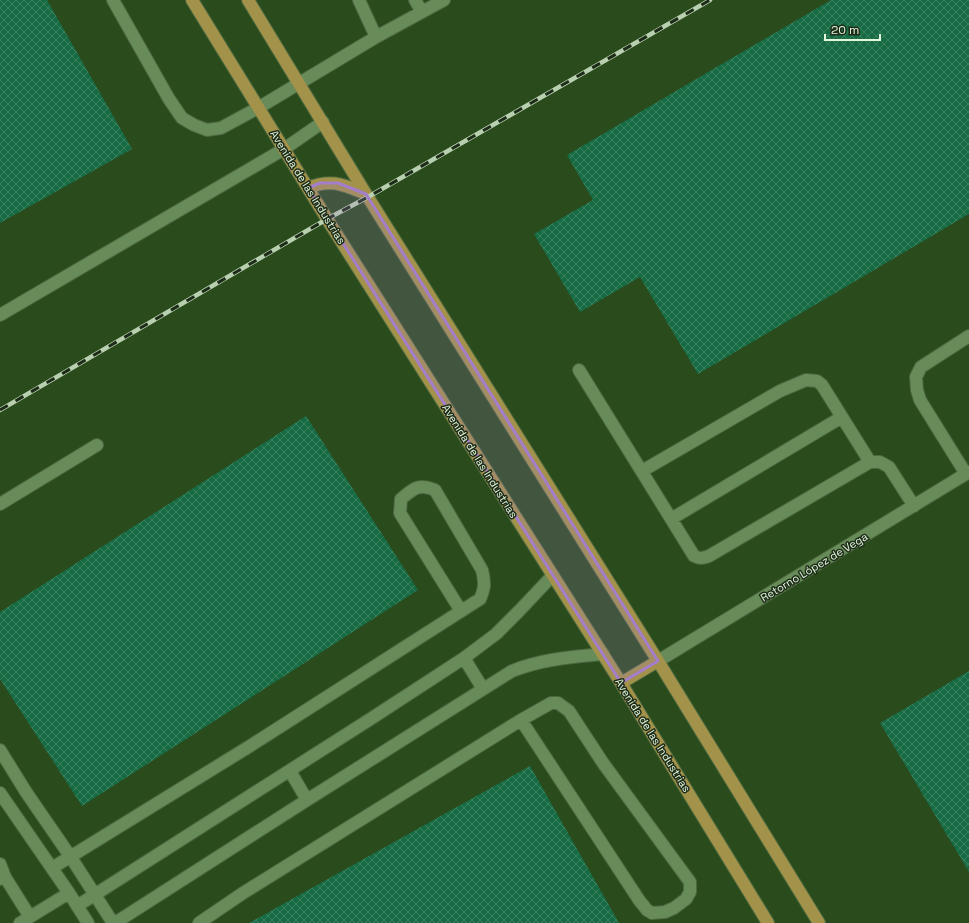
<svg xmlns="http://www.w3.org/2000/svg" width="969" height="923" font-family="'Space Grotesk',sans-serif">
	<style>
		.building { fill: url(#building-cross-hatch) }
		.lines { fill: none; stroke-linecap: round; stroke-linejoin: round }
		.minor-casing { stroke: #4b683e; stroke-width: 14 }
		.major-casing { stroke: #4b683e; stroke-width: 14 }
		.minor { stroke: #688b5a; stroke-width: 12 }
		.major { stroke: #a3924a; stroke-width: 12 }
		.rail-casing { stroke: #b9d0b0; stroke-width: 4.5 }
		.rail { stroke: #1d2c18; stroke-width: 3; stroke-dasharray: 9; stroke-linecap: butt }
		.marked { fill: #a57ecb; fill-opacity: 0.2; stroke: #a57ecb; stroke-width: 3; stroke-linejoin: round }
		.labels { text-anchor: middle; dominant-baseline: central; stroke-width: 3; stroke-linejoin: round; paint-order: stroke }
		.street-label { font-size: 11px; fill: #e4f8dd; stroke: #1d2c18 }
	</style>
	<defs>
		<pattern id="building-cross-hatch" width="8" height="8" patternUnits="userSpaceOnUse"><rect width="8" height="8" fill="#176b44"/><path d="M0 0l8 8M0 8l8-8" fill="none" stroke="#39815f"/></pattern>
	</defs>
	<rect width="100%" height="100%" fill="#2a4b1c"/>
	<!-- building -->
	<path class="building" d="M0,0H47L132,149L0,223Z
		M831,0H969V214L698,374L640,277L580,312L534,234L593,200L567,155Z
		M306,416L418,590L82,806L0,679V612Z
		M969,671V872L880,723Z
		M530,766L619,923H249Z"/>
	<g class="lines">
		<!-- minor casing -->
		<g class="minor-casing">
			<path id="minor" d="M113,0L169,99L182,118L194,125L207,130L221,128L258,108L376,37L444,0
				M359,0L376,37
				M415,0L422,12
				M0,315L284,149L323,122
				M579,370L694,556C700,559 703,558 709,556L870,462H880L889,467L914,506
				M642,471L780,391L806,380L817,381L822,385L870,462
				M966,474L920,400L917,390L916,377L921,367L969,336
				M0,504L97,445
				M671,519L842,417
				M464,658L483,689
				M658,661L969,472
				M0,750L26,792L70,856L113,923
				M290,771L307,800
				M0,793L69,893L88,923
				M0,864L5,877
				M52,868L250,746L480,599C485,588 485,583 482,570L435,490C418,483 413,489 401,499L400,513L461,611
				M0,879L5,877L30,917
				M77,906L372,718L464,658L496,634L520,610L553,575
				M20,923L69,893
				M115,923L307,800L512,671C542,659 572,657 603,654
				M199,923L243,893L521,720L551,703H558L569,711L603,763L690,882V892L686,899L674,908L665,912L652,913L647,910L639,900L521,720"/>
		</g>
		<!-- major casing -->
		<g class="major-casing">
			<path id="major" d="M192,0L327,219L621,683L768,923
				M248,0L366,194L658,661L819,923
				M308,188C331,178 344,185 366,194
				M621,683L658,661"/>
		</g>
		<!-- minor -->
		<use href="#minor" class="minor"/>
		<!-- major -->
		<use href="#major" class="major"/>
		<!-- rail casing -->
		<g class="rail-casing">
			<path id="rail" d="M0,410L327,219L368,197L710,0"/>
		</g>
		<!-- rail -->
		<use href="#rail" class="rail"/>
	</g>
	<!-- marked area -->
	<path class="marked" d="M320,183H338L366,194L658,661L621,683L308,188Z"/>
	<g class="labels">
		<!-- street labels -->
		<g class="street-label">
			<text transform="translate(308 187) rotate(58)">Avenida de las Industrias</text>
			<text transform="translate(480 461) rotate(58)">Avenida de las Industrias</text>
			<text transform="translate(814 567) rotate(-31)">Retorno López de Vega</text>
			<text transform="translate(653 735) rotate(58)">Avenida de las Industrias</text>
		</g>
	</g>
	<!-- scale -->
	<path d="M825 34v6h55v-6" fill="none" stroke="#e4f8dd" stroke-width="2"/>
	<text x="831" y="34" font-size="12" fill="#e4f8dd" stroke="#1d2c18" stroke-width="3" paint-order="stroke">20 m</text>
</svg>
